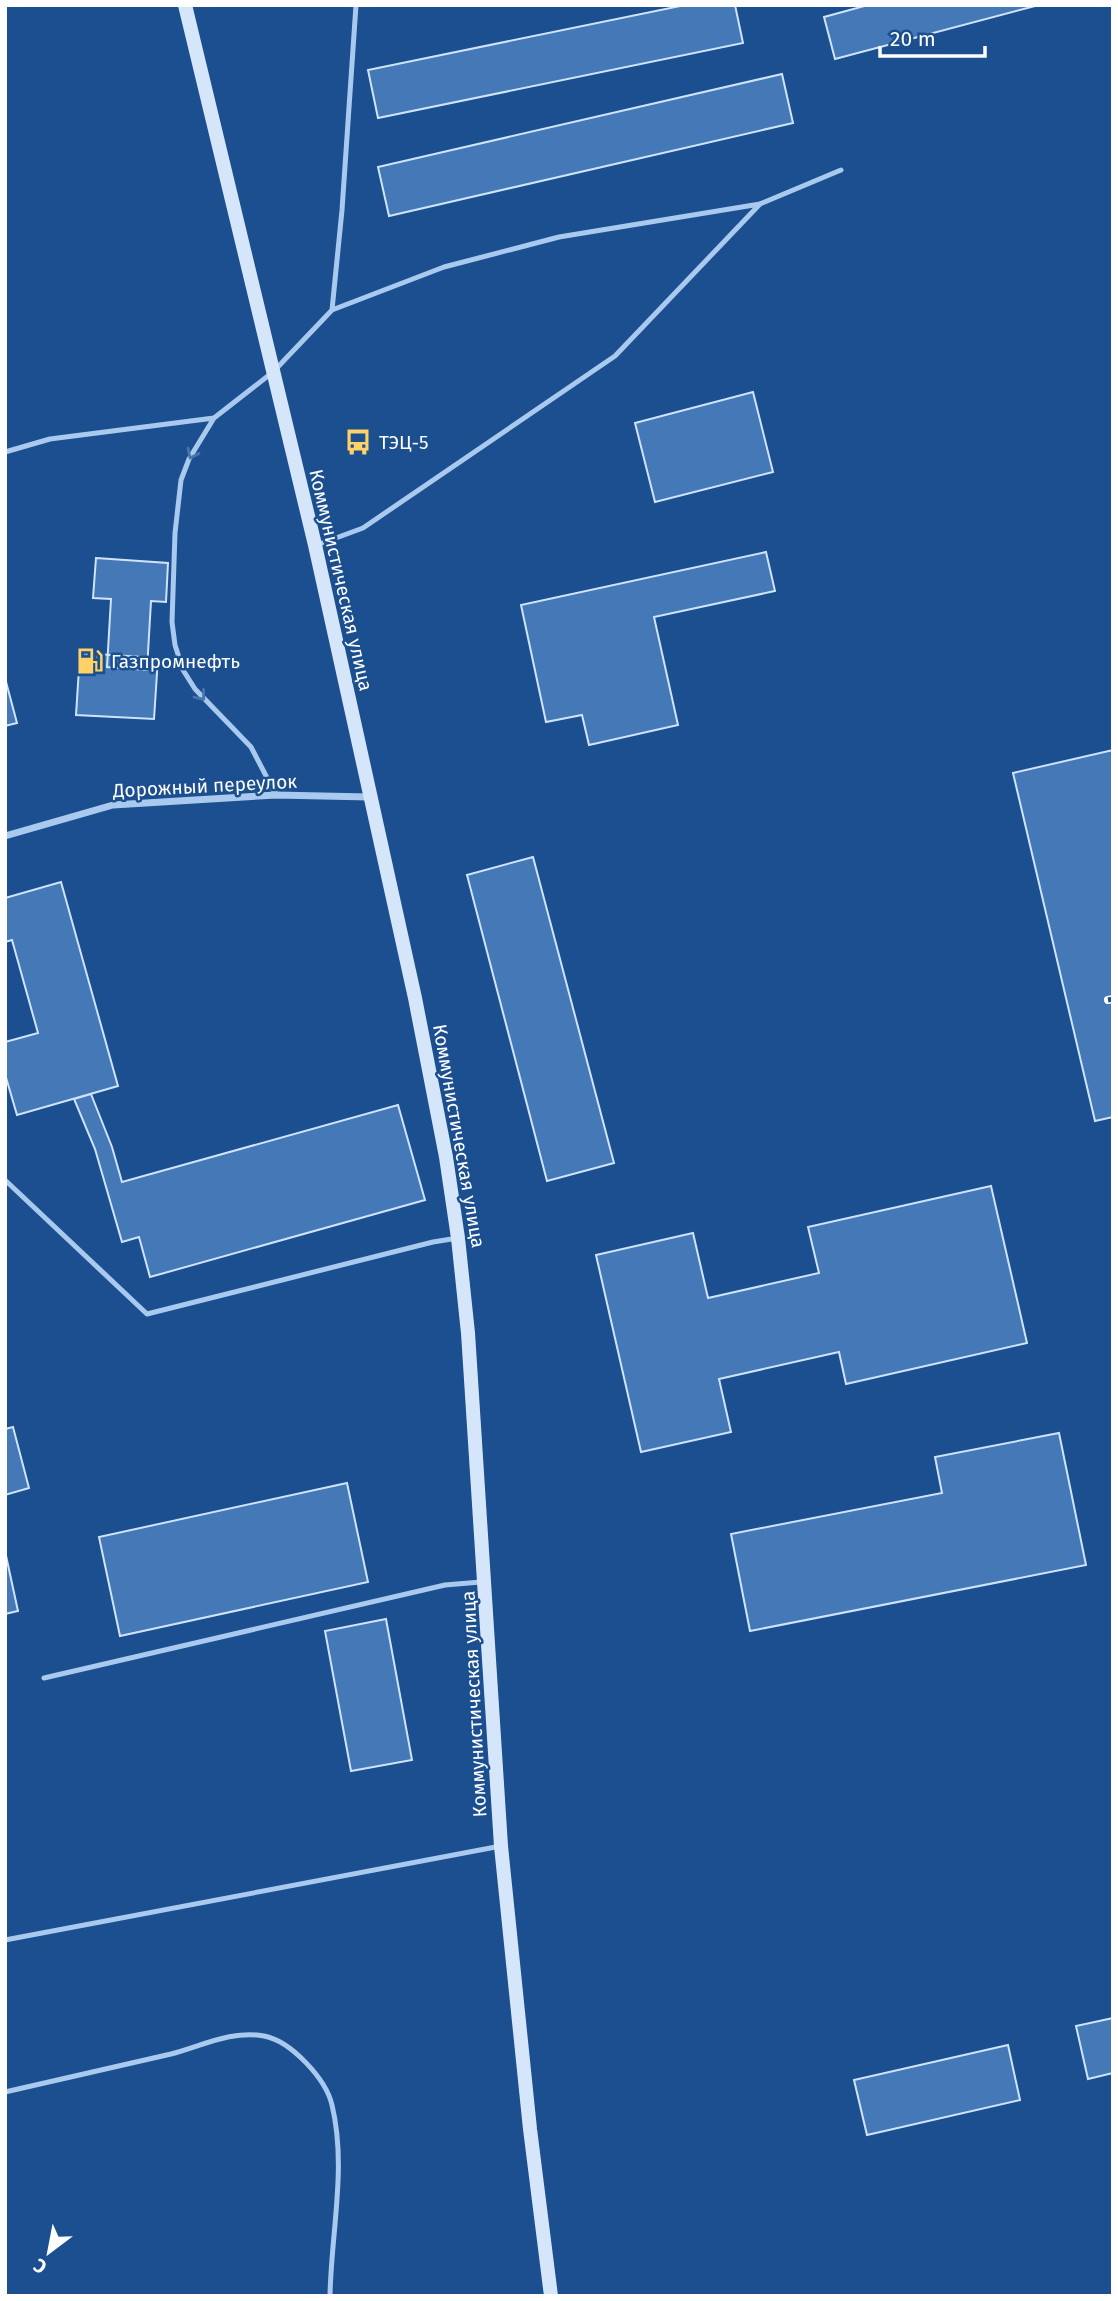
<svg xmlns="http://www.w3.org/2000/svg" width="1118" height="2301" font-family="'Fira Sans',sans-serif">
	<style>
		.building { fill: #4478b7; stroke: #cfe3fa; stroke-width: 2 }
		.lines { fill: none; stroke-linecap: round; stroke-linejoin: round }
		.lane { stroke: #a9c9ee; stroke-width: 5 }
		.street { stroke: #a9c9ee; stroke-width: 7 }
		.secondary { stroke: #d6e6fa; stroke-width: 14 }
		.rail-casing { stroke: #fff; stroke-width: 8 }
		.rail { stroke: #1b4f8f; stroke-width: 5; stroke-dasharray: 16; stroke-linecap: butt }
		.oneway { stroke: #4674ac }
		.labels { text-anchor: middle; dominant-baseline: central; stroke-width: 5; stroke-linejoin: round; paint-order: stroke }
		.poi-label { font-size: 19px; fill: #fff; stroke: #1b4f8f; text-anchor: start }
		.street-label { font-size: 19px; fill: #fff; stroke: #1b4f8f }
	</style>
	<rect width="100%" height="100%" fill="#1b4f8f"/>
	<!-- building -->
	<path class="building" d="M685,5H735L743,43L378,118L368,70Z
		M868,5H1039L835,59L824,17Z
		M782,74L793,123L389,216L378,167Z
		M753,392L773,472L655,502L635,423Z
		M766,552L775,591L654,617L678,725L589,745L582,715L546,722L521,605Z
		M96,558L168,563L166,602L151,601L147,670L107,667L111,599L93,598Z
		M80,653L158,658L154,719L76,715Z
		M5,678L17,723L5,726Z
		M1113,750V1117L1095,1121L1013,773Z
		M533,857L614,1163L547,1181L467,875Z
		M61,882L118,1086L17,1115L5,1074V1042L38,1033L12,940L5,942V898Z
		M91,1094L112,1147L122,1182L398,1105L425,1200L150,1277L139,1237L122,1242L95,1149L74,1099Z
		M991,1186L1027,1343L846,1384L839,1352L719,1379L731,1432L641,1452L596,1255L693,1233L708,1298L819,1273L808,1227Z
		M13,1427L29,1488L5,1495V1429Z
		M1059,1433L1086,1565L750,1631L731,1534L942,1493L935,1457Z
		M347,1483L368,1582L120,1636L99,1537Z
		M5,1551L18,1611L5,1614Z
		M386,1619L412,1760L351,1771L325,1631Z
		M1113,2018V2073L1088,2079L1076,2026Z
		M1008,2045L1020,2100L867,2135L854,2080Z"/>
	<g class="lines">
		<!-- lane -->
		<path class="lane" d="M332,310L342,210L356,5
			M5,452L50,439L214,418
			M317,545L363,528L615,356L760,204
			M276,795L251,747L195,689L183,670L175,645L172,622L175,533L181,480L189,459L214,418L273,372L332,310L444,267L559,237L760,204L841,170
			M5,1180L147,1314L433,1242L458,1238
			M44,1678L445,1585L481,1582
			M5,1940L501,1846
			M5,2092C60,2079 116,2067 171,2054C202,2046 231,2030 264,2036C291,2041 326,2079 332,2105C347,2167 331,2233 330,2296"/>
		<!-- street -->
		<path class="street" d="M5,836L113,805L276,795L369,797"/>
		<!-- secondary -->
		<path class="secondary" d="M185,5L315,545L415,998L446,1157L458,1238L468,1333L501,1846L530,2129L551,2296"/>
		<!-- rail casing -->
		<g class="rail-casing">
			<path id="rail" d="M1108,1000L1113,999"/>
		</g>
		<!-- rail -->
		<use href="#rail" class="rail"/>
	</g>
	<!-- one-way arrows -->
	<defs><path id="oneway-chevron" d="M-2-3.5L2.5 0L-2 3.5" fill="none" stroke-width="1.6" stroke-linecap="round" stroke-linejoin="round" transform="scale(1.75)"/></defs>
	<g class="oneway">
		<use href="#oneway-chevron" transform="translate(192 454) rotate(116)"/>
		<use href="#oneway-chevron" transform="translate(201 696) rotate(51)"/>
	</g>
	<!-- icons -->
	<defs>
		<g id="bus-bare" transform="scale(2.1)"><path d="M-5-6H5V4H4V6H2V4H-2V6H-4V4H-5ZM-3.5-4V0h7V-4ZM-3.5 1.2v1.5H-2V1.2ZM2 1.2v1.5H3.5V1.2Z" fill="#ffd166" stroke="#1b4f8f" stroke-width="2.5" paint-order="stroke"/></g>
		<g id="fuel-bare" transform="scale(2.1)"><path d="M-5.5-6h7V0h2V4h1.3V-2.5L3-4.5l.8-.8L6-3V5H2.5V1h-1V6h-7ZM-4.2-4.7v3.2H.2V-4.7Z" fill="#ffd166" stroke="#1b4f8f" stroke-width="2.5" paint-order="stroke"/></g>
	</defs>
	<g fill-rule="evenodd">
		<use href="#bus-bare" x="358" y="442"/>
		<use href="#fuel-bare" x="90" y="661"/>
	</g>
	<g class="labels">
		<!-- poi labels -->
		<g class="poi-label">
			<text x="379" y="442">ТЭЦ-5</text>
			<text x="111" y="661">Газпромнефть</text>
		</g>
		<!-- street labels -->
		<g class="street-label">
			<text transform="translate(341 580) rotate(77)">Коммунистическая улица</text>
			<text transform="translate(205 786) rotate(-3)">Дорожный переулок</text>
			<text transform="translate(459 1136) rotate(80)">Коммунистическая улица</text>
			<text transform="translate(474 1704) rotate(-93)">Коммунистическая улица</text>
		</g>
	</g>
	<!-- border -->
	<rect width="1118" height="2301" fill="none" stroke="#ffffff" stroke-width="14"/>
	<!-- north arrow -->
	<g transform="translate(49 2252) rotate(212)" stroke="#1b4f8f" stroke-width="5" paint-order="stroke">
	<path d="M0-5L12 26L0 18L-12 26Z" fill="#ffffff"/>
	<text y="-10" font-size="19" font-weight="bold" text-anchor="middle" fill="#ffffff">С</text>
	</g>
	<!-- scale -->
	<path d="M880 46v10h105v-10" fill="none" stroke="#ffffff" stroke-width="3.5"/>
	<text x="890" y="46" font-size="21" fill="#ffffff" stroke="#1b4f8f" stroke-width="5" paint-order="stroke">20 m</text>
</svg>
